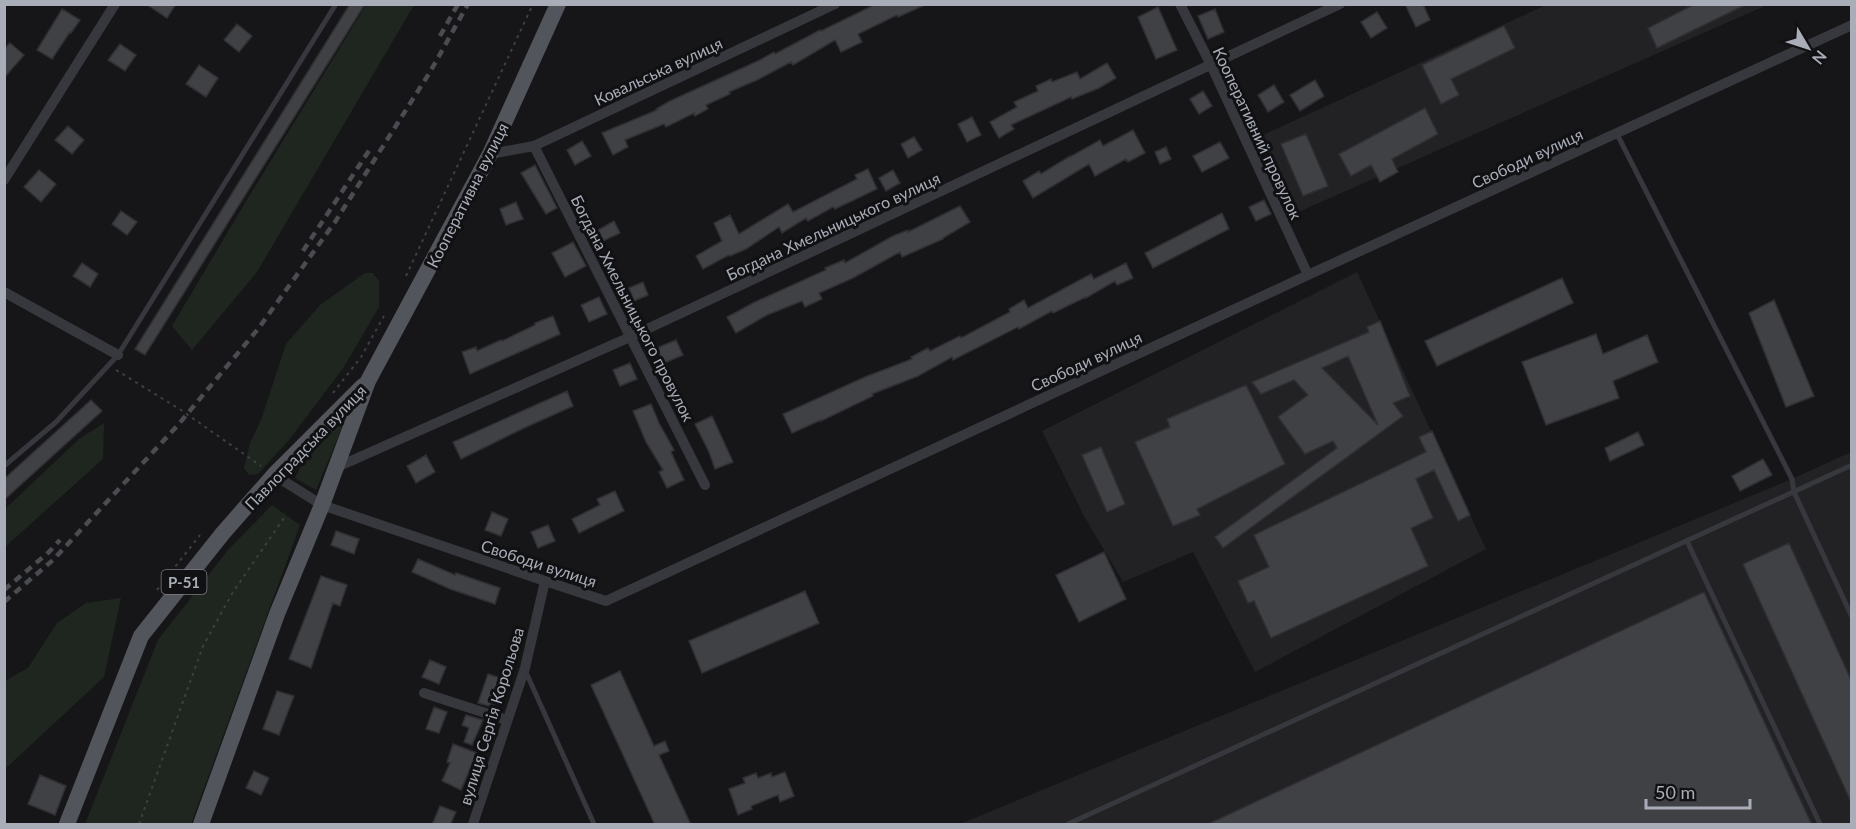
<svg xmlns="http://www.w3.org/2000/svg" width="1856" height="829" font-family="Lato,sans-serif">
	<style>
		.built { fill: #222225 }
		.green { fill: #1e261f }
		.building { fill: #404145; stroke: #303034; stroke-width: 1.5; fill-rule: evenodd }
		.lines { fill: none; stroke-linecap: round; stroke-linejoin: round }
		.path { stroke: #3d3f44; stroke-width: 2; stroke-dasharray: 3 4.5; stroke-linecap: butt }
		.lane { stroke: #37383d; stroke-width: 5 }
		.street { stroke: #37383d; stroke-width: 10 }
		.primary { stroke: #53555c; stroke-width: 16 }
		.rail { stroke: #4a4c52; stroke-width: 4.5; stroke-dasharray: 8 6; stroke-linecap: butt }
		.labels { text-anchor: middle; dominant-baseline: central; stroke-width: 6; stroke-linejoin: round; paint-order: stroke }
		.shield { fill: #111113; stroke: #7b7e86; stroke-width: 1.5 }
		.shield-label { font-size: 15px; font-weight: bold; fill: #a8adb8 }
		.street-label { font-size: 16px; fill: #a8adb8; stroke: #111113 }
	</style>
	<rect width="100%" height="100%" fill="#161618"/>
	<!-- built -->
	<path class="built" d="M1546,5H1767L1296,213L1261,136Z
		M1357,272L1486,549L1255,672L1193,552L1123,582L1084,516L1042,431Z
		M1851,452V824H960L1792,479Z"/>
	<!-- green -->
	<path class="green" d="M366,5H414L257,272L192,350L172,326L248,198Z
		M365,273H373L379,281V307L344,367L289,440L258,474L249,475L244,468L250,443L261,420L286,344L320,305Z
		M339,419L344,423L316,490L295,478L300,468Z
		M104,423L103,459L5,547V509L79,439Z
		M272,505L300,525L191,824H85L158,640L228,550Z
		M121,598L104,677L5,769V681L28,668L57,623L86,603Z"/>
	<!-- building -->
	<path class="building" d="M146,4H176L167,18Z
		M350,4H365L145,355L135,349Z
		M876,4H927L898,17L897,15L858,34L862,42L841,52L835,40L793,65L791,62L757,80L729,92L730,94L706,105L708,109L695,116L694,113L666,127L664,124L625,140L628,147L613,155L602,133L657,110L656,109L670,101L760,60L774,52L775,54L820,30L821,31Z
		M1405,4H1423L1430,20L1416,27Z
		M1695,4H1747L1657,48L1648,28Z
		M1158,7L1177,50L1156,59L1138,17Z
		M62,9L80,20L71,33L70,32L52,59L37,50Z
		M1215,9L1224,32L1208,39L1198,16Z
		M1377,12L1387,28L1371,38L1361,22Z
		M237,24L252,36L239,52L224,40Z
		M1504,26L1515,48L1451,79L1459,95L1441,104L1422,65Z
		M10,43L24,55L4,78V49Z
		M120,44L136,55L125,71L108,60Z
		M1107,63L1116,78L1099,88L1072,99L1071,97L1011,125L1014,129L999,138L990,122L1017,107L1014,102L1038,91L1036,86L1051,79L1052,82L1077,72L1080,79Z
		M199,65L218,78L206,97L186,84Z
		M1315,80L1324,96L1300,111L1290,95Z
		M1274,85L1284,102L1268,112L1258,95Z
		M1203,91L1212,106L1199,114L1190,99Z
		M1425,108L1438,134L1392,159L1398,172L1380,182L1371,165L1351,176L1339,154Z
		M972,117L981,135L967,142L958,124Z
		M68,126L84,140L72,154L55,140Z
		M1133,130L1145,153L1128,162L1126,159L1095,176L1089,164L1033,198L1023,181L1039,171L1041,174L1070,156V157L1100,140L1103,146Z
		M1306,134L1328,186L1303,196L1281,144Z
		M914,137L922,150L908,158L901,144Z
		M582,141L591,156L575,165L567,150Z
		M1220,142L1229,158L1202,172L1193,156Z
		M1166,147L1171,159L1160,164L1155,152Z
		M535,165L557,208L546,214L521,173Z
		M868,169L877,189L835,209L833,207L808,221L806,218L782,233L779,227L746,249L730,256L729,255L703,269L696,256L722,241L714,223L730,215L739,234L788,204L793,212L857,179L855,175Z
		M39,170L56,184L41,202L24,187Z
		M893,170L900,183L886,191L879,178Z
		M1264,200L1271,214L1256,221L1249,207Z
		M516,202L523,219L506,225L500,209Z
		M960,206L970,222L943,238V239L902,257L900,252L853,278L819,293L822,299L805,307L802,301L767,315L736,333L727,317L755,302L826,270L825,268L844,260L845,263L893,236L908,230V232Z
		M121,211L137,222L127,235L112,224Z
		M1222,213L1229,229L1153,268L1145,253Z
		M614,221L620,233L603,241L598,230Z
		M573,242L586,266L565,277L552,253Z
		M82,263L98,274L90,287L73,276Z
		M1126,263L1133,278L1117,285L1115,281L1086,298V297L1053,313L1052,311L1019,329L1018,327L953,360L952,357L918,376L872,394L873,396L821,421V420L792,433L783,414L865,377L912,359L911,357L928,348L930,351L960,336L961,338L1010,312L1009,309L1024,300L1028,308L1091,274L1094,279Z
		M1562,278L1573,303L1437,366L1425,341Z
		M643,282L648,295L634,301L629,288Z
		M599,297L607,314L589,322L581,305Z
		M1774,300L1814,396L1786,407L1749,313Z
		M553,316L560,334L470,374L462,352L476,347L477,351L501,340L502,341L535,325V323Z
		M1380,321L1410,396L1393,403L1403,416L1223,548L1215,537L1337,448L1333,441L1305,454L1278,417L1308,395L1294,380L1261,394L1252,382L1369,332L1367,327ZM1348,356L1378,425L1322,368Z
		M1596,334L1603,354L1647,335L1658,362L1613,381L1619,398L1546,425L1522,362Z
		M676,340L683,355L664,363L657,348Z
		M630,363L637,379L620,386L613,370Z
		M1246,385L1285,464L1197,509L1200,515L1173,526L1135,442L1170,427L1167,419Z
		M567,391L573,406L524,428L461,459L453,442Z
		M91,400L102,411L4,500V479Z
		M651,404L659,423L674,450L671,452L684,480L667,488L659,472L663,470L646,442L633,411Z
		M712,416L733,462L715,469L709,452L695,424Z
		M1432,431L1470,515L1458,521L1434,470L1416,479L1433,518L1411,528L1428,566L1271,638L1254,601L1248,603L1238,581L1269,567L1254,535L1426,452L1419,437Z
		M1638,432L1644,445L1610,461L1605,448Z
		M1101,447L1125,504L1107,512L1082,455Z
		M426,455L435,472L416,483L407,466Z
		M1763,459L1772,475L1740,491L1732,476Z
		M615,491L624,511L579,533L572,519L600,505L597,499Z
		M492,512L508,519L501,536L485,530Z
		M548,525L555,541L538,548L531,532Z
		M336,531L359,539L354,554L331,545Z
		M1789,543L1851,680V802L1743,564Z
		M1104,552L1126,599L1079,622L1056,575Z
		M418,559L455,575L456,573L500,588L495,604L450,589L412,572Z
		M321,576L347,585L340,606L333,603L311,668L289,659Z
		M805,591L819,623L702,673L689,641Z
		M1704,592L1812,825H1206Z
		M430,660L446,667L439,684L422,677Z
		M620,671L654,746L665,741L669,751L659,755L691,825H655L591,685Z
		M488,674L503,679L494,705L490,704L489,706L478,703Z
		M277,691L294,696L279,735L263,729Z
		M434,707L447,712L439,733L426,729Z
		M466,715L483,720L472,745L464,742L469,728L462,725Z
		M453,744L477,753L461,790L442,781L450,763L447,762Z
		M254,771L269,778L261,795L246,788Z
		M785,772L794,796L780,802L778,795L751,806L752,809L738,815L729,789L745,783L743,778L756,773L758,778L771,773L772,777Z
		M40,775L66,786L55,815L28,804Z
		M440,806L456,812L450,825H432Z"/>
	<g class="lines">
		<!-- path -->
		<path class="path" d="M406,276L533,4
			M116,370L181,410L261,466
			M333,393L361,357L384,316
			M157,590L200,535
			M139,824L203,646L233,592L286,515"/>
		<!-- lane -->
		<path class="lane" d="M1617,134L1792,479L1794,492L1852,617
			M4,466L56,422L118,355L336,4
			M1687,541L1820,824
			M525,670L594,824
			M1068,824L1852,465"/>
		<!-- street -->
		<path class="street" d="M1180,4L1211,65L1308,275
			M534,146L705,485
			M490,154L534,146L835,4
			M4,180L115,4
			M4,292L118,355
			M335,468L630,337L1340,4
			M274,475L322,505L545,581L606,601L1308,275L1852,25
			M424,693L507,720
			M473,824L525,668L545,581"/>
		<!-- primary -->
		<path class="primary" d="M67,824L141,636L223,533L274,475L363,386
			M201,824L277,614L322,505L368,381L490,154L558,4"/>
		<!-- rail -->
		<path class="rail" d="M440,36L458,4
			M303,251L372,146
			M4,590L49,552L60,540
			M4,602L53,560L178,425L258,329L335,222L430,72L468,4"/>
	</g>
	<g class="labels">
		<!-- shield labels -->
		<rect class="shield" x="161.5" y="570" width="45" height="24" rx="4.5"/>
		<g class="shield-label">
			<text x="184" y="582">Р-51</text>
		</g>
		<!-- street labels -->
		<g class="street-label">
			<text transform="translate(658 71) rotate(-25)">Ковальська вулиця</text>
			<text transform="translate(1258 133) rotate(65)">Кооперативний провулок</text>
			<text transform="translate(1527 158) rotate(-25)">Свободи вулиця</text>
			<text transform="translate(467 195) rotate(-63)">Кооперативна вулиця</text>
			<text transform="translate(833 226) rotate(-25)">Богдана Хмельницького вулиця</text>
			<text transform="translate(633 308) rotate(63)">Богдана Хмельницького провулок</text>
			<text transform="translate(1086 361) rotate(-25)">Свободи вулиця</text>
			<text transform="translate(305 447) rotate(-46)">Павлоградська вулиця</text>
			<text transform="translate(539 563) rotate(18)">Свободи вулиця</text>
			<text transform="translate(491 716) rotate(-73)">вулиця Сергія Корольова</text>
		</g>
	</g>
	<!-- border -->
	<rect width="1856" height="829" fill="none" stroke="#a8adb8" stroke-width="12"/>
	<!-- north arrow -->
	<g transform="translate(1808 48) rotate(129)" stroke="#111113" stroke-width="4.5" paint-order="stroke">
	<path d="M0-4.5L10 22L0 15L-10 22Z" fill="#a8adb8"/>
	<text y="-9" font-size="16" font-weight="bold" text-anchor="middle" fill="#a8adb8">N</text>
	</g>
	<!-- scale -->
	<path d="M1646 799v9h104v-9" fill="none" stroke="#a8adb8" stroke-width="3"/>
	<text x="1655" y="799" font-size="18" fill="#a8adb8" stroke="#111113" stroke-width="4.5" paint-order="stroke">50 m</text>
</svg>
